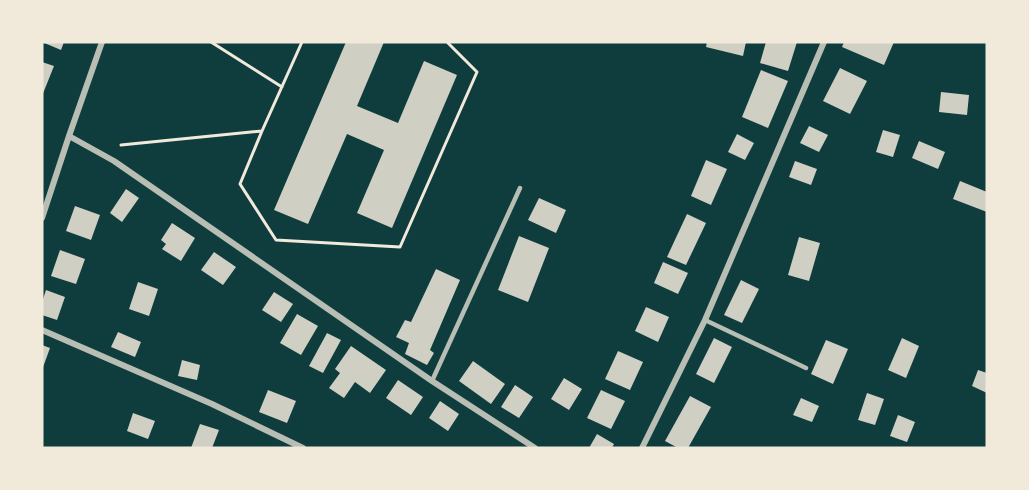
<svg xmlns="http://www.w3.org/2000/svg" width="1029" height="490" font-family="Raleway,sans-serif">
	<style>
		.building { fill: #cfcfc3 }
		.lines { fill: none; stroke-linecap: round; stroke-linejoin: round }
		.path { stroke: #f1e9da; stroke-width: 3 }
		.service { stroke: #b8beb3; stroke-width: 4.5 }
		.minor { stroke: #b8beb3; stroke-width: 6 }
	</style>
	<rect width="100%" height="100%" fill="#0f3d3e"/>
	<!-- building -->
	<path class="building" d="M42,42H64L61,50Z
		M346,42H384L357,106L398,123L424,61L457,75L392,228L357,213L384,150L347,134L308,224L274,210Z
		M707,42H746L743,56L706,47Z
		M766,42H797L788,71L760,63Z
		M844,42H894L884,65L842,47Z
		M42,62L54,66L42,96Z
		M840,68L867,81L850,114L823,101Z
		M761,70L788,81L768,128L742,117Z
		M941,92L969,95L967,115L939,112Z
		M809,126L828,135L819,152L800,143Z
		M883,130L900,135L893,157L876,152Z
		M737,134L754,143L745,160L728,152Z
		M919,141L945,152L938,169L912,158Z
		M706,160L727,169L711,205L691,196Z
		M795,161L817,169L811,185L789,177Z
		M960,181L987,192V212L953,199Z
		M126,189L139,198L122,222L110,213Z
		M539,198L566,210L556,233L528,220Z
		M75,206L100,215L91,240L66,231Z
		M687,214L706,223L686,265L667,257Z
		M172,223L195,238L181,261L162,249L166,244L161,240Z
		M519,236L549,248L528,302L498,290Z
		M799,237L820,243L809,281L788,275Z
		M60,250L85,259L76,284L51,276Z
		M214,252L236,267L223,285L201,270Z
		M663,262L688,273L678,294L654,283Z
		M436,269L460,280L430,350L434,353L427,365L405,354L409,343L396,337L405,320L411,322Z
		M741,280L759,289L742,323L724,315Z
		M138,282L158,289L149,316L129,309Z
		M46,290L65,297L57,320L42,315V302Z
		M274,292L293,304L281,322L262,310Z
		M646,307L669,317L658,342L635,331Z
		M297,314L318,326L301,355L280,343Z
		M118,332L141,342L135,357L111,347Z
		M327,333L341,340L323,373L309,366Z
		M714,338L732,347L714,383L696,374Z
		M902,338L919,346L906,378L888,370Z
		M826,340L848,349L833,384L811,374Z
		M42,345L50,348L42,370Z
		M351,346L386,370L370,393L355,382L344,398L329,388L340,373L335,369Z
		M618,351L643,362L630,390L605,379Z
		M182,360L200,365L197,380L178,376Z
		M473,361L505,384L491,404L459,381Z
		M978,370L987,373V393L972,386Z
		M564,378L582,389L569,410L551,399Z
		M398,380L423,397L411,415L386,398Z
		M515,385L533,397L519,418L501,407Z
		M268,390L296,401L287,423L259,412Z
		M601,390L625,401L611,429L587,418Z
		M867,393L884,399L875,425L858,420Z
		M690,396L711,407L688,448H678L665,441Z
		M801,398L819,406L812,422L793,415Z
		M440,401L459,414L448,431L429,418Z
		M133,413L155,421L148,439L127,431Z
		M898,415L915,422L907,442L890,436Z
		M200,424L219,430L212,448H191Z
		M597,434L614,444L612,448H589Z"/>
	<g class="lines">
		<!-- path -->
		<path class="path" d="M211,42L282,87
			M302,42L262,131L240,184L276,240L400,247L477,72L447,42
			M121,145L262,131"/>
		<!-- service -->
		<path class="service" d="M705,320L806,368
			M432,381L520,188"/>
		<!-- minor -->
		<path class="minor" d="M69,136L114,161L432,381L535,448
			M42,218L69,136L102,42
			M42,330L212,404L303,448
			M642,448L705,320L824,42"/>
	</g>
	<!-- border -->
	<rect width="1029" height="490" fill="none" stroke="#f1e9da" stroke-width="87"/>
</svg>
